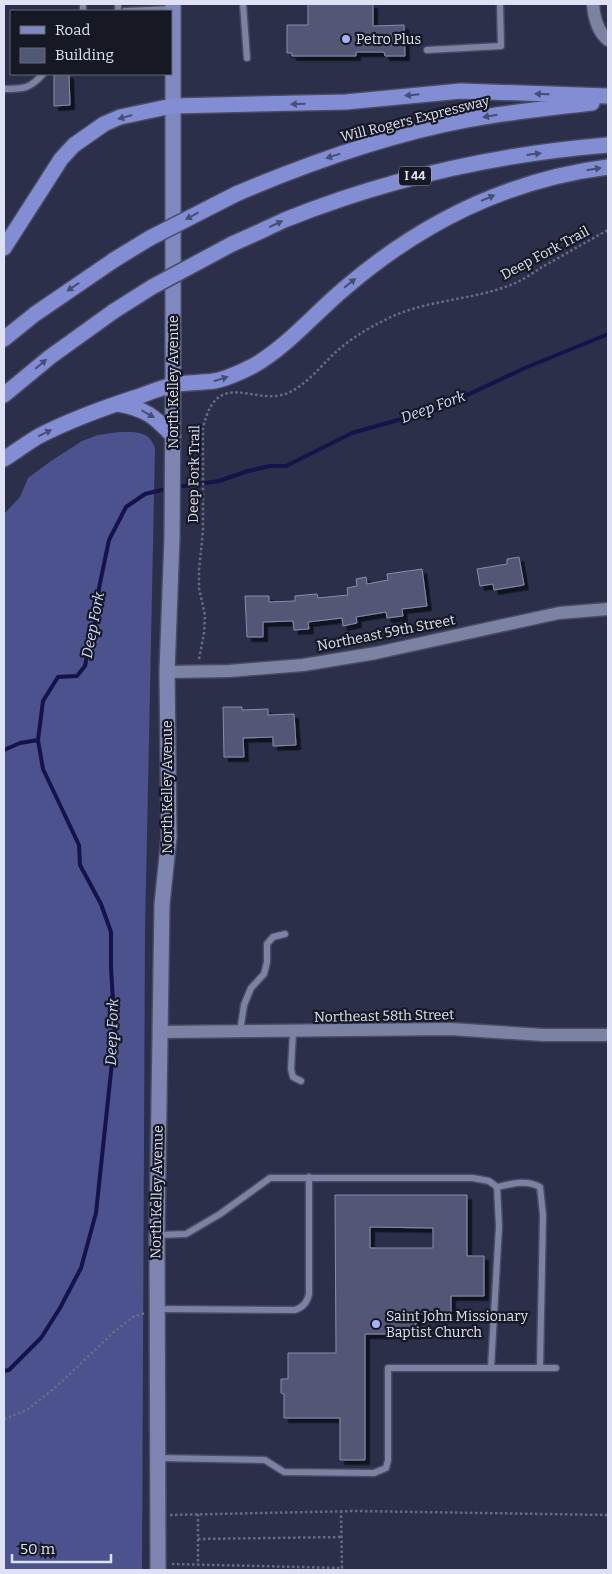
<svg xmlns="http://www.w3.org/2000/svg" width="612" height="1574" font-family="Bitter,serif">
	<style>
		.forest { fill: #4b528e }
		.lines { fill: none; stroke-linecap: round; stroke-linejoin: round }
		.stream { stroke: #15134a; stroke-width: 4 }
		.building { fill: #525774; stroke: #868cac; fill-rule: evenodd; filter: url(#shadow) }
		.lane-casing { stroke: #494b62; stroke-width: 9 }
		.street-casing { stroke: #494b62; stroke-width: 15 }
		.secondary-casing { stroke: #494b62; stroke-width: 18 }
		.primary-casing { stroke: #494b62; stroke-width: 18 }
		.highway-casing { stroke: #494b62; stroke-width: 18 }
		.path { stroke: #676b83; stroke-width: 2.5; stroke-dasharray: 2.5 2.5; stroke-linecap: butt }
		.lane { stroke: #7c82a2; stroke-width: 6 }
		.street { stroke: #7c82a2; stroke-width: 12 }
		.secondary { stroke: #7e85b1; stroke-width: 15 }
		.primary { stroke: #8089bf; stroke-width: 15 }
		.highway { stroke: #838dd3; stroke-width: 15 }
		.highway-bridge-casing { stroke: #494b62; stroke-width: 18; stroke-linecap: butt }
		.highway-bridge { stroke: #838dd3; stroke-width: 15 }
		.oneway { fill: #474d73 }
		.poi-dot { fill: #a6b1fc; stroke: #161824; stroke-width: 2 }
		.labels { text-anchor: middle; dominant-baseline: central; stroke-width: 4.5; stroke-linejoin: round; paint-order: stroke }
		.shield { fill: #161824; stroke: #a2a5b5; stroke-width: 1 }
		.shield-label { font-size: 12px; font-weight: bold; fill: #dee1f3 }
		.poi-label { font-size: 14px; fill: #dee1f3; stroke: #161824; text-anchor: start }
		.street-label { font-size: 14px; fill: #dee1f3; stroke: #161824 }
		.water-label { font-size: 15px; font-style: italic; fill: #d2d9fe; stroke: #161824 }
	</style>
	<defs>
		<filter id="shadow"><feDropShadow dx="4.5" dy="4.5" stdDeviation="0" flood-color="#0009"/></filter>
	</defs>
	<rect width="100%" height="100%" fill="#2b2f4a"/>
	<!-- forest -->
	<path class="forest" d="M119,432C135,432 149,430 155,448L145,931L142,1570H4V514L20,497L28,478L51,461L82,441L98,435Z"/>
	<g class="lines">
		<!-- stream -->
		<path class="stream" d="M177,487L219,481L248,471L270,466H286L352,433L437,409L525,368L608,334
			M4,750L20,743L38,740
			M4,1371L9,1370L41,1338L60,1308L81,1268L96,1213L115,1034L111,968V932L101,904L80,865L79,845L43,769L38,740L43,701L58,677L77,676L85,666L91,635L97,617L99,588L109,540L126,507L145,494L170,488"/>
	</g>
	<!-- building -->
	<path class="building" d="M308,4H373V26L404,25L405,56H385L384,52H356V56H292V53H287V25H308Z
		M54,74H69L70,105L54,106Z
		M519,557L524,585L494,590L493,584L480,586L477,569L507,564V559Z
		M422,569L427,606L402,609L403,616L387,618L386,612L356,617L357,623L343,626L342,618L308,622L309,629L294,630L293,621L263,622V637H247L245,596H269V602L295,601V596L317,594L318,598L348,595L347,588L357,586L356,579L366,577L367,584L388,580L387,574Z
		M223,707H242V710L268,709V715L294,714L296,745L273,746V737L243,738L244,757H224Z
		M335,1195H467V1256H484V1296H451V1314H416V1334H365V1460H340V1418H284V1394L281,1393V1379H288V1353H336ZM370,1227L433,1228V1248H370Z"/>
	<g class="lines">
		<!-- lane casing -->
		<g class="lane-casing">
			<path id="lane" d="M83,4V11
				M118,4V11
				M243,4L247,58
				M125,11L173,9
				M427,50L501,46L500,4
				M4,89C23,89 30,89 43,74
				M240,1032L244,1005L251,988L264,974L267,962V944L273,937L285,934
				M293,1032L291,1069L293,1077L301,1081
				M158,1235L186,1234L220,1214L270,1178H473L489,1181L497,1187C511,1184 526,1179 540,1187L543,1215L540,1368
				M158,1309L295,1310C303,1307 307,1303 309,1294V1177
				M491,1368L499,1226L497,1187
				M158,1458L265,1460L284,1472L374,1473L386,1468L388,1460V1368H556"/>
		</g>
		<!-- street casing -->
		<g class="street-casing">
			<path id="street" d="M593,4C594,18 597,31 608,40
				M167,672L229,671L303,665L376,653L559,613L608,609
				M160,1032L450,1029L543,1035H608"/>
		</g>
		<!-- secondary casing -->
		<g class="secondary-casing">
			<path id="secondary" d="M158,1570L157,1235L162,904L169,837L167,672L172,538L173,385"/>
		</g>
		<!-- primary casing -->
		<g class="primary-casing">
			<path id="primary" d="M173,4V385"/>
		</g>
		<!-- highway casing -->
		<g class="highway-casing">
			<path id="highway" d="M236,194C311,162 387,135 467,120C508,112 550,108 592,103
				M232,244C251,236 269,227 287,219C390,178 498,154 608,145
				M4,248L47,181L61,159L74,145L104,124L120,117L172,106L346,102L461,91L608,96
				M4,339L35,314L114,260
				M4,395L50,357L114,311
				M118,404C146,409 154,416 173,436
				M4,459C15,452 27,443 39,436C70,420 103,408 137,397C148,393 160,388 173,385C186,382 200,383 214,381C227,379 241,372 253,366C288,346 314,314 345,288C422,222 507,180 608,167"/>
		</g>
		<!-- path -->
		<path class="path" d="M199,659L204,633L205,615L199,588V570L203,531V428C217,366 254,407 288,393C308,384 322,364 337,351C352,338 368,328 385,320C425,299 472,301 513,284C523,280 533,273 542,267C564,255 586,242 608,230
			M4,1419L27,1410L57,1386L114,1332L133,1317L145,1313
			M198,1514V1565
			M170,1515L355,1511L608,1515
			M198,1539L342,1537
			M172,1564L342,1568L341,1512"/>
		<!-- lane -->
		<use href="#lane" class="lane"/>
		<!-- street -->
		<use href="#street" class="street"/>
		<!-- secondary -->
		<use href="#secondary" class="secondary"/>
		<!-- primary -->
		<use href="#primary" class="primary"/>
		<!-- highway -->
		<use href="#highway" class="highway"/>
		<!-- highway-bridge casing -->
		<g class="highway-bridge-casing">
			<path id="highway-bridge" d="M114,260L150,238L236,194
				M114,311L152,287L232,244"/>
		</g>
		<!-- highway-bridge -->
		<use href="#highway-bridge" class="highway-bridge"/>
	</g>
	<!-- one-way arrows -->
	<defs><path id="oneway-solid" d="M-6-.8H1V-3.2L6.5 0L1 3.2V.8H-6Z" transform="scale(1.25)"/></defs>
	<g class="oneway">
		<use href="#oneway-solid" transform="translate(542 94) rotate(-178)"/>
		<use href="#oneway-solid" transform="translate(412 95) rotate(174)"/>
		<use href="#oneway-solid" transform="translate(298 104) rotate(178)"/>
		<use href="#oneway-solid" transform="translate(490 116) rotate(171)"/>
		<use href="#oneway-solid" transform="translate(125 117) rotate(164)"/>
		<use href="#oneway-solid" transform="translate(534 154) rotate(-7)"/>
		<use href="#oneway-solid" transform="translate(333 156) rotate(163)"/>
		<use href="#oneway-solid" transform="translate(594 169) rotate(-9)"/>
		<use href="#oneway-solid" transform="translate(488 198) rotate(-23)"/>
		<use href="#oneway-solid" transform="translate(192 216) rotate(152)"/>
		<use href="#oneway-solid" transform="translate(276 224) rotate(-25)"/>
		<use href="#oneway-solid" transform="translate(350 283) rotate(-39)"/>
		<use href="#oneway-solid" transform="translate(73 287) rotate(146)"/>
		<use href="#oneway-solid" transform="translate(41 364) rotate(-40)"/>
		<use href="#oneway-solid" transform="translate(221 379) rotate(-17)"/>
		<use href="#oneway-solid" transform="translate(148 414) rotate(30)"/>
		<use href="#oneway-solid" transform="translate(45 433) rotate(-26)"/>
	</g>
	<!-- markers -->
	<g class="poi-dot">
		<circle cx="346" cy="39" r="5"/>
		<circle cx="376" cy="1324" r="5"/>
	</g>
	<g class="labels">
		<!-- shield labels -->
		<rect class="shield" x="399" y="166.5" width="32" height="19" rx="4"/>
		<g class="shield-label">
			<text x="415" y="176">I 44</text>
		</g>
		<!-- poi labels -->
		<g class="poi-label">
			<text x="356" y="39">Petro Plus</text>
			<text x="386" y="1316">Saint John Missionary<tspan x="386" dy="16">Baptist Church</tspan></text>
		</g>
		<!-- street labels -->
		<g class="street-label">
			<text transform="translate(415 119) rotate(-14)">Will Rogers Expressway</text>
			<text transform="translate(545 253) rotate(-28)">Deep Fork Trail</text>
			<text transform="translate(173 382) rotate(-90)">North Kelley Avenue</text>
			<text transform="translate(194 474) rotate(-89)">Deep Fork Trail</text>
			<text transform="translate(386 633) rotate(-11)">Northeast 59th Street</text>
			<text transform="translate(167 787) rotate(-90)">North Kelley Avenue</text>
			<text transform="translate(384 1016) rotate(-1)">Northeast 58th Street</text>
			<text transform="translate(157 1192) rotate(-89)">North Kelley Avenue</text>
		</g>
		<!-- water labels -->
		<g class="water-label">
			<text transform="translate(433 407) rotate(-20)">Deep Fork</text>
			<text transform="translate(93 625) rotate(-79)">Deep Fork</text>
			<text transform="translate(112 1032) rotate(-88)">Deep Fork</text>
		</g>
	</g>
	<!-- border -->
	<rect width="612" height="1574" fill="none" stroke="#dee1f3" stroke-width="10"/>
	<!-- legend -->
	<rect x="10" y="10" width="162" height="65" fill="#161824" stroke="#666877"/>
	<rect x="20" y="26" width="25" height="8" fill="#8089bf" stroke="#666877"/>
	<text x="55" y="35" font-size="15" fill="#dee1f3">Road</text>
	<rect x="20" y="48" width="25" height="15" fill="#525774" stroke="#666877"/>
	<text x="55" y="60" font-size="15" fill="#dee1f3">Building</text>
	<!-- scale -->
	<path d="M12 1554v8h99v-8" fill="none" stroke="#dee1f3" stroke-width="2.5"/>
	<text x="20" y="1554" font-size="15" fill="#dee1f3" stroke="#161824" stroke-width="4" paint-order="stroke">50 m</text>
</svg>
